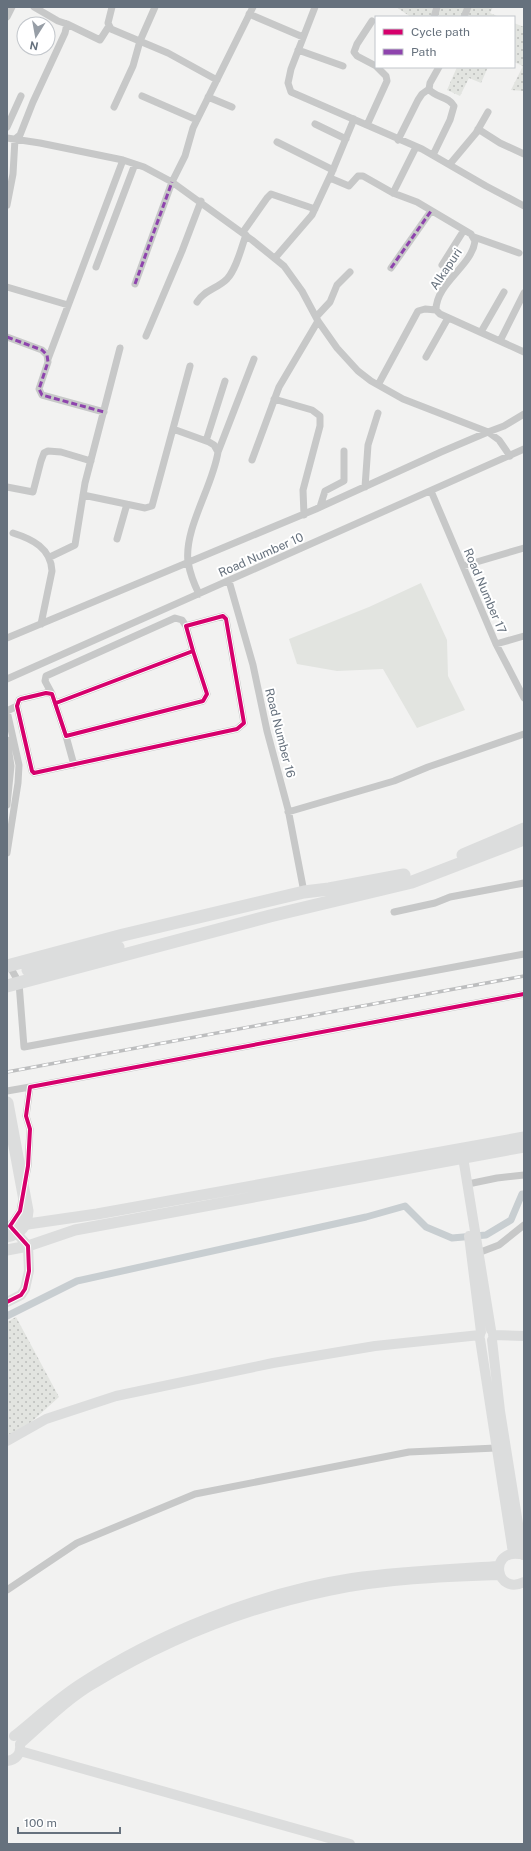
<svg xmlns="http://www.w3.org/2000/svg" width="531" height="1851" font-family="'Public Sans',sans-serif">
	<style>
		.green { fill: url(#green-dots) }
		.pitch { fill: #e2e4e0 }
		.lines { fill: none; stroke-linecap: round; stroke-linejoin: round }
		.canal { stroke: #c8ced1; stroke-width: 7 }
		.street { stroke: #c7c8c8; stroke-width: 7 }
		.secondary { stroke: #dcdddd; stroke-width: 10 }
		.primary { stroke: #dcdddd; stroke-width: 11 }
		.highway { stroke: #dcdddd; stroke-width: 13 }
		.rail-casing { stroke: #bdbebf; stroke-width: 3.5 }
		.rail { stroke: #fff; stroke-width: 2; stroke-dasharray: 6; stroke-linecap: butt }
		.quiet { stroke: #8e44ad; stroke-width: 3; stroke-dasharray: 6 3; stroke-linecap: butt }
		.cycleway-casing { stroke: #fff; stroke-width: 6 }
		.cycleway { stroke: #d6006c; stroke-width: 4 }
		.labels { text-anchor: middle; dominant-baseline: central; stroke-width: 4; stroke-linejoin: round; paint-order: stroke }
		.street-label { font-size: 12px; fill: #66717d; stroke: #fff }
	</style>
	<defs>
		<pattern id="green-dots" width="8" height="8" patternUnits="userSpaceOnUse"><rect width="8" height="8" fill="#e2e4e0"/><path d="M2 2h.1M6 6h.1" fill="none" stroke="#bbbdbb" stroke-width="1.8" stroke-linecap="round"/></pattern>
	</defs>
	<rect width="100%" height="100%" fill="#f2f2f1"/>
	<!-- green -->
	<path class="green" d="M396,7H493L490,13L499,17H411Z
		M514,23L524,27V91L511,90L523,66L514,62Z
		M457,67H488L481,83L469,78L460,96L447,90Z
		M16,1317L59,1397L7,1444V1322Z"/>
	<!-- pitch -->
	<path class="pitch" d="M421,583L447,640L448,676L465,710L417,728L383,669L337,671L297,664L289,639L369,607Z"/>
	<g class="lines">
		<!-- canal -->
		<path class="canal" d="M7,1316L77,1281L366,1217L405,1206L426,1227L452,1238L486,1235L511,1220L522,1194H524"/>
		<!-- street -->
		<path class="street" d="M112,7L108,23L111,29L168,53L217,80
			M315,7L291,69L288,83L291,92L422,149L486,186L524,206
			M249,14L303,37
			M7,17L12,7
			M434,17L437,7
			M464,17L468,7
			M372,21L357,44L354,52L357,56L376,66
			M67,24L100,40L109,26
			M298,50L343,66
			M142,96L197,120
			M208,97L232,107
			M114,107L133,66L140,41L155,7
			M315,124L346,139
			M367,125L387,81L386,76L377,67
			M7,127L21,96
			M478,129L500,143L524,154
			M7,138L40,143L123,160L144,167L172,182L252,240L284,266L302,291L318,321L337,348L358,371L371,381L403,399L488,432L504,426L524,414
			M398,140L418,100L422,94L429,89
			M277,142L333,170
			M433,155L450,120L454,106C449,96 435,98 429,89L430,83L439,67
			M450,164L476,133L488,112
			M330,178L349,186L358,176H363L393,193L417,202L471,234L475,241C472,266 436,283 436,310L440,314L524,352
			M393,193L416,147
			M7,205L13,174L15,139L20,135L33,102L65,33L67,24L58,21L34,7
			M243,232L267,198L271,194L315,209
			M474,237L519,253
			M275,258L312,215L332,172L354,119
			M442,265L464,230
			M96,267L135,164
			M391,268L431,211
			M135,284L172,182L185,156L193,128L253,7
			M7,287L68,305
			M197,302C204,290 217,289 227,279C237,268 241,248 246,235
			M316,317L330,302L337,285L350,272
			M481,332L504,292
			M146,336L182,251L201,201
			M7,337L42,350L47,355L48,362L39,389L42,395L104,412
			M500,341L524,293
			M426,357L448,318
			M48,359L123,160
			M378,385L418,311L425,309L436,310
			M274,399L312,410L320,416V426L303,490L304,515
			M173,429L209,442L214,445L218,452C213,486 184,528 188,562C190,573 194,584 199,594
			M206,441L225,381
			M218,452L254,359
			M252,460L279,387L318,321
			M7,487L33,492L41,461L44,453L48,451L61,452L91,461
			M365,487L368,445L378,413
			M431,491L496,644L524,698
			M83,495L145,508L152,506L190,366
			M320,507L325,491L344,481V451
			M13,533C32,539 51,548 52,571L41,624
			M117,539L127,504
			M50,557L75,545L85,483L120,348
			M463,566L524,548
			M229,581L253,665L267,731L288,809L304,892
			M7,638L316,509L441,452L488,432L499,440L510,456
			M496,644L524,636
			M7,679L524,449
			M52,694L45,681L46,676L175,618L182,620L186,626
			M56,703L193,651L207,694L203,701L66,736L52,694L46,693L21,699L19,700L17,706L32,771L34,773L237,729L244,723L226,619L223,616L186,626L193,651
			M66,736L74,765
			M7,740L11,766L7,805
			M288,812L394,781L428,767L524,734
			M7,853L18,783L19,765L7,711L17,706
			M394,912L435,903L450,897L524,883
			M8,963L19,983L24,1047L524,954
			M7,1091L30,1087
			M25,1181L28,1166L30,1129L26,1116L30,1087L524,994
			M468,1184L497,1178L524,1175
			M10,1226L20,1211L22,1199
			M478,1253L499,1245L524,1225
			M7,1590L77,1543L195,1494L409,1452L496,1448"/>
		<!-- secondary -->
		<path class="secondary" d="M462,1151L491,1330
			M469,1236L481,1332
			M7,1302L21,1295L25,1289L29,1271L28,1246L12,1228
			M493,1335L524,1336
			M480,1339L513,1553
			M492,1340L500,1411L523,1555
			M7,1441L46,1419L116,1396L273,1363L375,1346L480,1335
			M519,1554C488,1550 496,1596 524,1582
			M14,1736C35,1719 57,1699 80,1684C157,1633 261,1592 352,1578C400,1571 450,1569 499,1566
			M20,1744C44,1723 67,1699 95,1683C166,1640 247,1608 328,1591C384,1579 443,1577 500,1575
			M20,1751L350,1844
			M7,1761C16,1760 21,1754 20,1745"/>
		<!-- primary -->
		<path class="primary" d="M7,1227L97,1214L524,1137
			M7,1250L28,1246L75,1230L524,1147"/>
		<!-- highway -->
		<path class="highway" d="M463,855L524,829
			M7,966L123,935L304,892L329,889L404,875
			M28,970L118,947
			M7,986L270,916L412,882L524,839
			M7,1103L27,1211C26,1225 21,1233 7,1236"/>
		<!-- rail casing -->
		<g class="rail-casing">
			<path id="rail" d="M7,1072L524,976"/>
		</g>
		<!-- rail -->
		<use href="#rail" class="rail"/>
		<!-- quiet -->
		<path class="quiet" d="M391,268L431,211
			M135,284L172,182
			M7,337L42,350L47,355L48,362L39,389L42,395L104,412"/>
		<!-- cycleway casing -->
		<g class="cycleway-casing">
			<path id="cycleway" d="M56,703L193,651L207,694L203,701L66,736L52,694L46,693L21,699L19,700L17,706L32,771L34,773L237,729L244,723L226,619L223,616L186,626L193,651
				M7,1302L21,1295L25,1289L29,1271L28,1246L10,1226L20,1211L28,1166L30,1129L26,1116L30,1087L524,994"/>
		</g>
		<!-- cycleway -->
		<use href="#cycleway" class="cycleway"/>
	</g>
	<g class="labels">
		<!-- street labels -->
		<g class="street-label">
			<text transform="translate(446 269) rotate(-56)">Alkapuri</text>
			<text transform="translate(261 555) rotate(-24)">Road Number 10</text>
			<text transform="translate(485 591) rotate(67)">Road Number 17</text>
			<text transform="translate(280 733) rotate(76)">Road Number 16</text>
		</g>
	</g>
	<!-- border -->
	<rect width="531" height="1851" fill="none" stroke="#66717d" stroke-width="16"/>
	<!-- legend -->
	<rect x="375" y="16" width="140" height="52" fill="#ffffff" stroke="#c2c6cb"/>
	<rect x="383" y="29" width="20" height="6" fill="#d6006c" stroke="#c2c6cb"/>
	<text x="411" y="36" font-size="12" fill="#66717d">Cycle path</text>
	<rect x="383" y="49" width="20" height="6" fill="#8e44ad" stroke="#c2c6cb"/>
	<text x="411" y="56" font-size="12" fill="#66717d">Path</text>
	<!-- north arrow -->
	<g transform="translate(36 36) rotate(191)"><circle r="19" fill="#ffffff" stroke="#c2c6cb"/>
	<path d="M0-3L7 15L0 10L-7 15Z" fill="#979ea6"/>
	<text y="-6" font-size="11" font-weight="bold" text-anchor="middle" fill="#66717d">N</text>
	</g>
	<!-- scale -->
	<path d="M18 1827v6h102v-6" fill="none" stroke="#66717d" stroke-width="2"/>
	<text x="24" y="1827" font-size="12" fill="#66717d" stroke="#ffffff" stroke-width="3" paint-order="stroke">100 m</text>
</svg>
